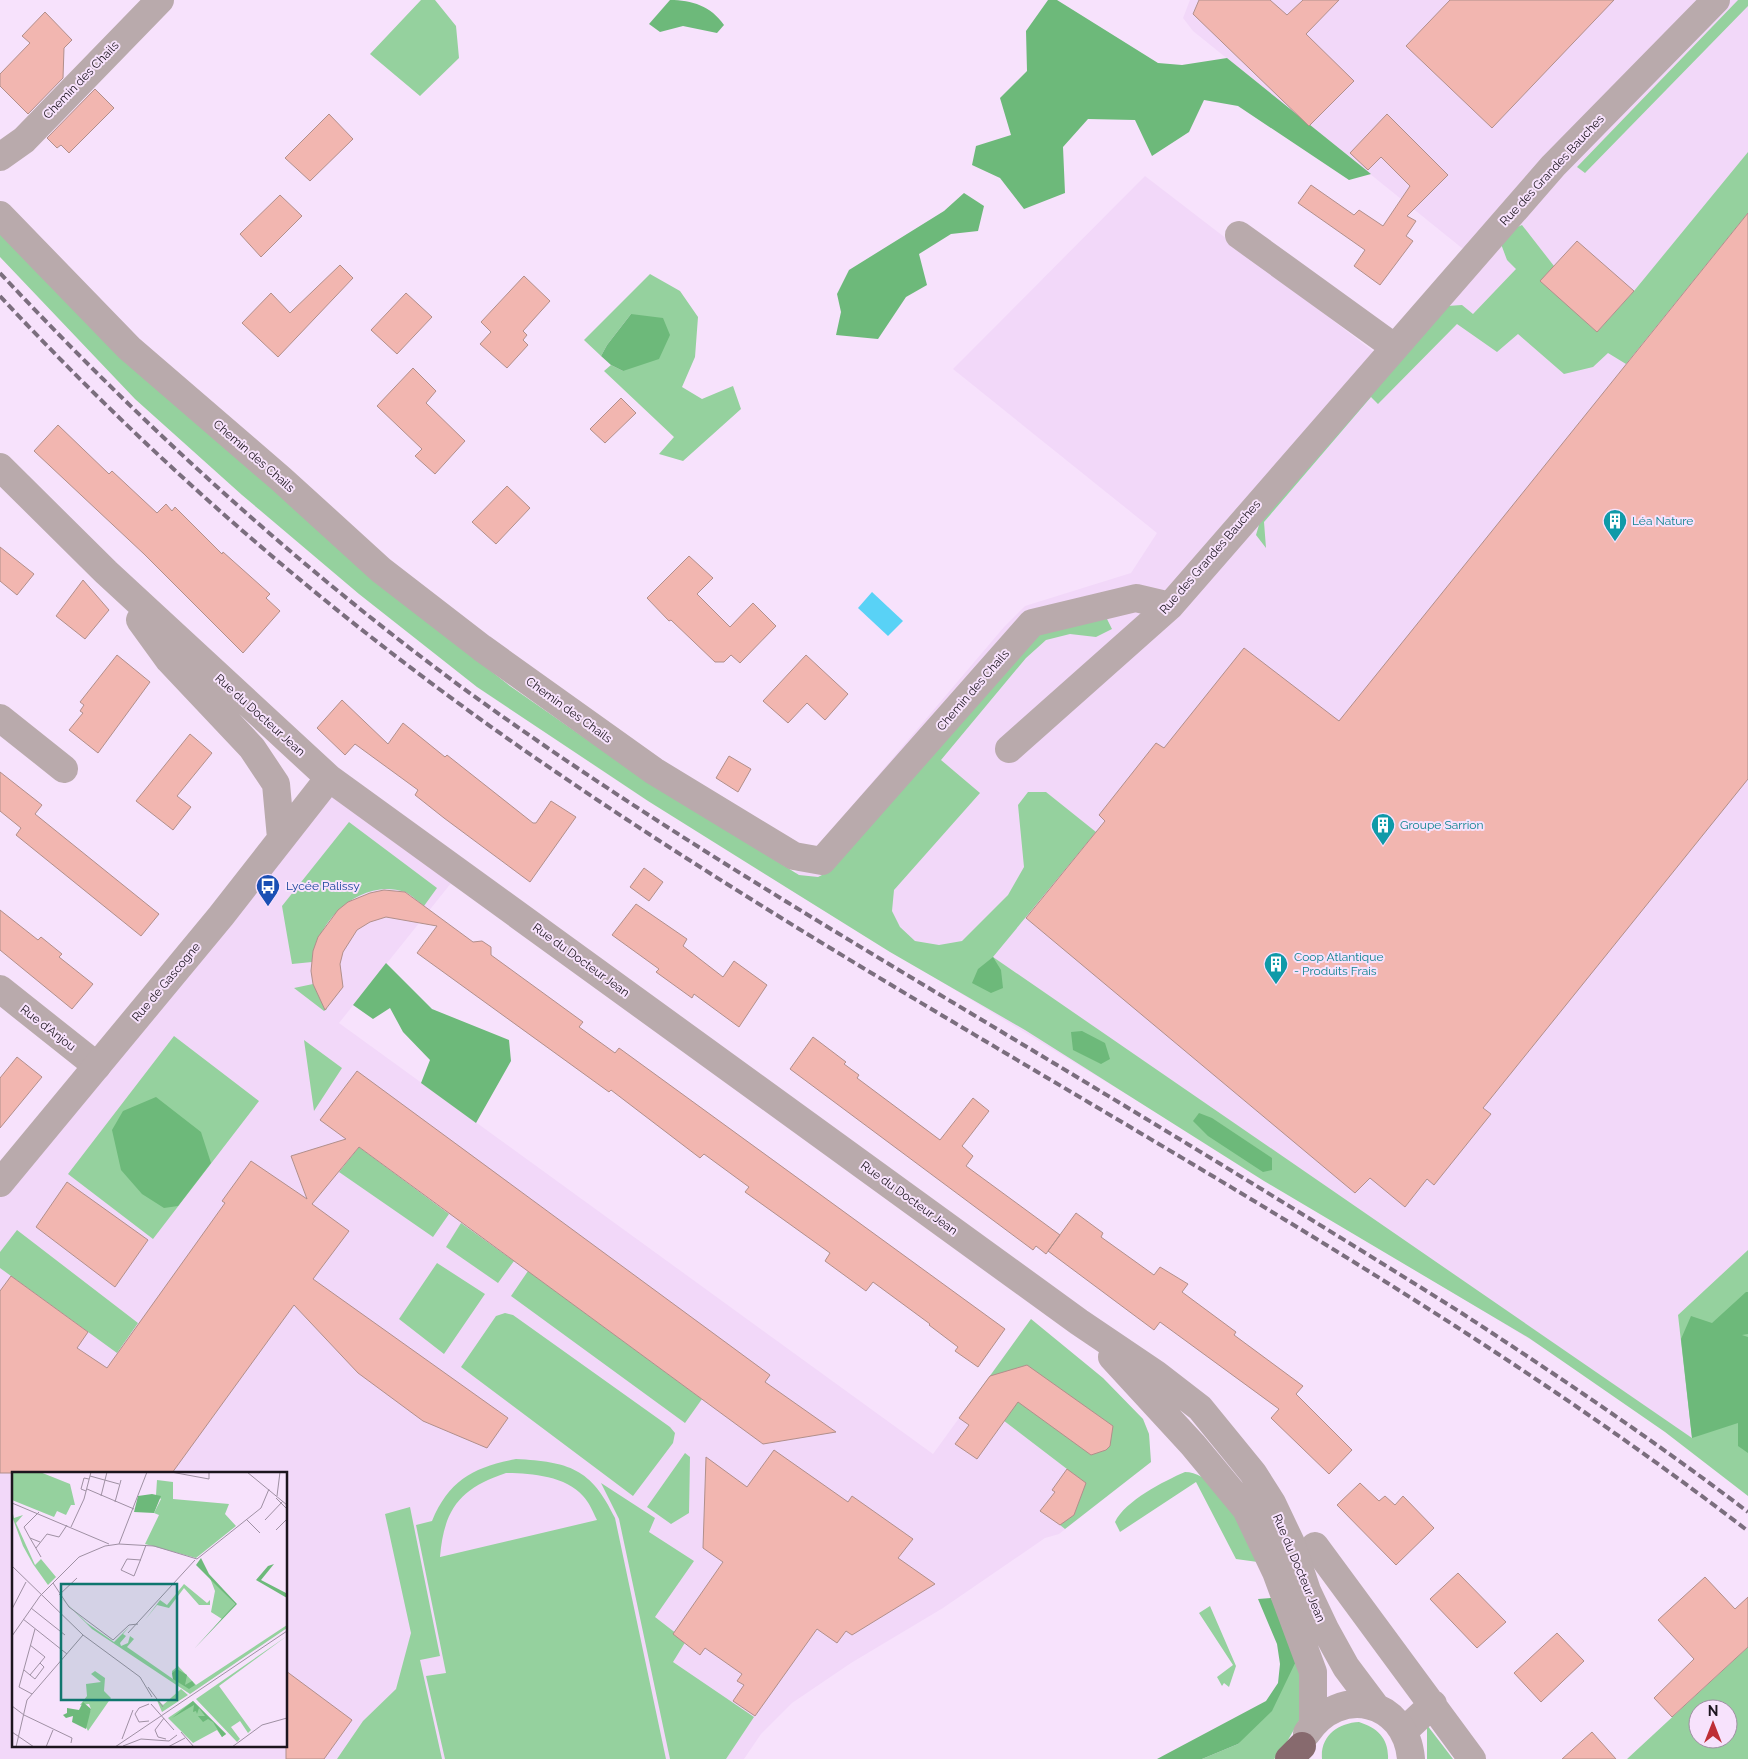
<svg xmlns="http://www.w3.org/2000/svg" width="1748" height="1759" font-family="Raleway,sans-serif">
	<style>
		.built { fill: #f2d8f9; fill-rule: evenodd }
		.green { fill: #95d19e; fill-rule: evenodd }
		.forest { fill: #6db97a }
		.water { fill: #59d2f6 }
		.building { fill: #f2b6b0; stroke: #b18f8b }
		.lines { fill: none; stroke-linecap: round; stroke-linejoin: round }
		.minor { stroke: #b9aaac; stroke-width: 28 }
		.tertiary { stroke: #b9aaac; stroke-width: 28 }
		.trunk { stroke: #876a6e; stroke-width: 28 }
		.rail { stroke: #7b6e7e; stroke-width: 4; stroke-dasharray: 8 4; stroke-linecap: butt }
		.labels { text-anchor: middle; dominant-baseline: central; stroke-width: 4; stroke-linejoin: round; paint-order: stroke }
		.street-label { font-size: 12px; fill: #1c151e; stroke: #f7e2fc }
		.culture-label { font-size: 12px; fill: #0d838f; stroke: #f7e2fc; text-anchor: start }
		.transit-label { font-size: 12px; fill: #164399; stroke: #f7e2fc; text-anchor: start }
		.inset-road { fill: none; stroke: #9f90a3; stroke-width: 1 }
		.view { fill: #0f766e; fill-opacity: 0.15; stroke: #0f766e; stroke-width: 2.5 }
		.inset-edge { fill: none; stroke: #1c151e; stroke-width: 2.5 }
	</style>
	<rect width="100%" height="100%" fill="#f7e2fc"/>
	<!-- built -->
	<path class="built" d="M1190,0H1748V1250L1678,1315L1692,1438L784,886L1004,627L1025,606L1131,573L1157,533L953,369L1145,176L1383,359L1473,257L1193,31L1183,18Z
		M329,778L460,872L339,1023L933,1454L1031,1319L1103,1378L1143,1419L1149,1434L1151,1462L1059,1534L1045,1538L943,1608L851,1663L792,1703L761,1734L744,1759H0V1184ZM14,1473H286V1745H14Z"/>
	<!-- green -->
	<path class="green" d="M421,0H435L456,26L459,58L420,96L370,54Z
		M1738,0H1748V6L1585,173L1577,167Z
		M1748,152V213L1626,364L1608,353L1593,367L1564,374L1518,334L1497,352L1457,324L1378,404L1371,397L1264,522L1266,548L1256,535L1263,511L1447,306L1462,305L1473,314L1516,269L1507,260L1501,244L1508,231L1522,225L1554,266L1541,281L1597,332L1634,291Z
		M0,229L391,592L510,686L638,775L799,875L818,877L828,872L1031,638L1059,620L1107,619L1112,629L1096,637L1070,634L1046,640L1026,658L941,760L980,793L894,890L892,911L900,927L915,941L939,945L962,941L1008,895L1024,867L1018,805L1028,792H1046L1096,832L993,957L1692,1438L1678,1315L1748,1250V1496L1665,1432L1529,1338L1264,1181L1025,1030L890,952L648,801L477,687L359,594L242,495L135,399L0,257Z
		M650,274L680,291L698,317L695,357L682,387L702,399L733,386L741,409L683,461L659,454L674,437L604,371L611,365L623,371L631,314L607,345L601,356L584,340Z
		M349,822L437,888L424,906C418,902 412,895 405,892C361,877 316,921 312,962L292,964L282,906Z
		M313,984L327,1009L324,1011L294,988Z
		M174,1036L259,1101L153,1239L68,1174Z
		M304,1040L342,1068L314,1111Z
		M359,1147L449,1214L433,1237L339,1172Z
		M461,1223L514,1261L498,1283L446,1247Z
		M17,1230L138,1323L117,1353L0,1268V1252Z
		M437,1263L485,1294L444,1354L399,1319Z
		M528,1271L702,1399L685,1423L511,1296Z
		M505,1313L513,1315L670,1427L675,1433L673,1443L633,1496L461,1367L496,1316Z
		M1031,1319L1103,1378L1143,1419L1149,1434L1151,1462L1065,1529L1060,1525L1067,1469L974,1398Z
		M685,1453L690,1457L689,1513L671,1524L647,1507Z
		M516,1459C569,1462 591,1468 615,1518L666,1759H445L426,1676L446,1673L416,1525L432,1521C449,1480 474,1467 516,1459ZM506,1473C530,1473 566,1476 583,1496C589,1502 593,1512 597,1520L440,1557C444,1508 461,1488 506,1473Z
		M1185,1472C1219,1472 1250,1536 1265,1563L1236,1559L1196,1482L1120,1532L1115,1522C1125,1501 1164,1481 1185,1472Z
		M601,1483L655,1518L649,1532L694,1561L655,1617L686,1641L673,1662L754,1717L726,1759H670L619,1519Z
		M410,1507L440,1656L420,1660L442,1759H337L363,1721L396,1689L411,1633L385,1514Z
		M1210,1606L1236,1666L1229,1687L1224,1683L1222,1686L1217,1677L1233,1665L1199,1613Z
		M1748,1647V1759H1627ZM1698,1709H1728V1739H1698Z
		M1298,1657L1303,1677L1300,1719L1280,1754L1274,1759H1202L1238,1744Z
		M1359,1722C1378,1728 1389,1739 1388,1759H1322C1320,1736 1338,1723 1359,1722Z
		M1427,1725L1453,1759H1427Z"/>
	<!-- forest -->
	<path class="forest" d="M670,0C692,0 711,6 724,25L717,33L683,26L660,32L649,24Z
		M1048,0H1057L1158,63L1182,65L1227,58L1371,174L1349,180L1238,106L1204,100L1189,132L1152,156L1135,120L1088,119L1063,147L1065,193L1024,209L1000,178L972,165L976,146L1011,135L1000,98L1027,71L1026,31Z
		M964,193L984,206L978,231L951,234L919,254L927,285L906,297L878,339L836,335L841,312L837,294L849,270L944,211Z
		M631,314L663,318L670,335L659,359L623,371L611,365L601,356L607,345Z
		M993,957L1001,970L1003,988L991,993L972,983L978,969Z
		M386,963L432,1009L509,1040L511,1061L476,1123L421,1083L430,1060L403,1032L390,1008L373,1019L353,1005Z
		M1082,1031L1105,1043L1110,1059L1101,1064L1073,1050L1071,1032Z
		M156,1097L201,1132L211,1163L178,1206L164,1208L142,1194L121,1170L112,1130L123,1111Z
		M1199,1113L1212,1118L1272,1158V1170L1263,1172L1208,1136L1193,1121Z
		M1746,1292H1748V1334L1742,1335L1748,1337V1453L1738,1446V1423L1692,1438L1681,1339L1691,1316L1712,1323Z
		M1271,1598L1298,1657L1272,1711L1238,1744L1202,1759H1157L1266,1701L1278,1683L1280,1664L1277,1644L1258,1599Z"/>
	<!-- water -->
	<path class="water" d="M872,592L903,621L888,636L858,608Z"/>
	<!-- building -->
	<path class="building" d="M1199,0H1270L1287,15L1303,0H1339L1306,34L1354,81L1309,126L1193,14Z
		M1450,0H1614L1492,128L1406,46Z
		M45,12L72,40L64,48L63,78L28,114L0,86V74L30,43L22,36Z
		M95,89L114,108L69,153L61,145L57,148L47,138Z
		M329,114L353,139L310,181L285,158Z
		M1387,114L1448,175L1407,216L1416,221L1406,236L1413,241L1380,285L1354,266L1365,250L1298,203L1311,185L1354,215L1359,210L1383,226L1410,186L1381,157L1368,170L1350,153Z
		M280,195L302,216L261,257L240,234Z
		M1748,213V779L1483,1108L1491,1114L1434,1185L1427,1179L1405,1207L1370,1178L1355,1193L1026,918L1105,821L1099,815L1156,743L1164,748L1244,648L1339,721Z
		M1577,241L1634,291L1597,332L1540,281Z
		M340,265L353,278L278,357L242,323L271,293L290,313Z
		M524,276L550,301L523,331L527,335L523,340L528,345L507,368L480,344L491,332L481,322Z
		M406,293L432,317L397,354L371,330Z
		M413,368L436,391L426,403L465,441L435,474L415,456L422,449L377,406Z
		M621,398L636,413L605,443L590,429Z
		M58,425L109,474L112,471L157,513L166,504L172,511L175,507L222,554L223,552L270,594L266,598L280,611L243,653L144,554L34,451Z
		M507,486L530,508L496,544L472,522Z
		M0,547L34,574L17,595L0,581Z
		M689,556L713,578L697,594L730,627L753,603L776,626L740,663L731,655L724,662H715L671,620L669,621L647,598Z
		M83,580L109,610L85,639L56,616Z
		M117,655L150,682L98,753L69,730L83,713L80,711L84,705L80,702Z
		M806,655L848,694L825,720L807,703L788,723L763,701Z
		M342,700L388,744L403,723L445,757L447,755L533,823H536L551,801L576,817L530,882L444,818L415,795L418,790L355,744L345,755L317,728Z
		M190,734L212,753L177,796L191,807L173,830L136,801Z
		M729,756L751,769L738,792L716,778Z
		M0,772L42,805L35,814L159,914L141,936L16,835L21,828L0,811Z
		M644,868L663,882L649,901L630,887Z
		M384,890L405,892L473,942L482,941L491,947V955L583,1022L579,1027L615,1053L619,1048L1005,1329L978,1367L955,1351L958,1347L929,1325L930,1324L873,1282L866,1291L825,1261L830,1253L745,1192L749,1187L704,1154L700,1158L611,1090L609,1092L417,953L437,926L386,917L370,922L357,930L343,952L340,964L343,987L325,1010L313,984L311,971L313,951L318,937L338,910L348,902L370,893Z
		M636,904L687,939L683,946L723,977L734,961L767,985L739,1027L694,994L692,998L656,972L659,969L612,935Z
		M0,910L38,940L41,937L62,954L59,957L93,984L72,1009L0,950Z
		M813,1037L846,1062L844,1064L859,1075L857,1078L940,1140L973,1098L989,1111L962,1146L973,1156L966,1166L1060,1235L1046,1254L1036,1246L1033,1250L790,1069Z
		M17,1057L42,1077L0,1128V1078Z
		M357,1071L770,1375L765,1382L836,1432L763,1444L359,1147L312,1204L349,1231L313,1279L508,1418L487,1448L423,1421L358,1373L294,1305L172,1473H0V1291L11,1276L88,1332L77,1348L107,1368L225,1203L222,1201L251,1161L307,1199L291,1156L346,1139L320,1120Z
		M67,1182L148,1240L115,1287L36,1227Z
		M1076,1213L1103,1233L1101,1237L1154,1275L1160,1267L1188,1284L1182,1292L1236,1332L1234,1335L1303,1386L1296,1394L1352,1450L1329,1474L1271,1418L1279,1409L1160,1322L1154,1330L1048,1251Z
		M1027,1365L1113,1426L1110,1446L1106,1450L1091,1455L1018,1402L977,1459L955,1444L969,1425L959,1418L990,1376Z
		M774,1450L848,1502L852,1496L913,1539L898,1558L935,1584L852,1635L846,1631L837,1643L817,1629L755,1716L733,1701L744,1685L737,1681L742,1674L705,1648L700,1655L673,1634L723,1562L703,1548L706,1457L747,1487Z
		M1067,1469L1086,1483L1074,1515L1060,1525L1040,1511L1055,1492L1052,1490Z
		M1360,1483L1379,1501L1385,1496L1395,1505L1403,1496L1434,1528L1396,1565L1337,1505Z
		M1458,1573L1506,1622L1477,1648L1430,1599Z
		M1705,1577L1735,1609L1748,1597V1647L1672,1717L1654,1698L1694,1659L1658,1620Z
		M1557,1633L1584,1661L1541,1702L1514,1673Z
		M286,1671L352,1720L324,1759H286Z
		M1592,1732L1616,1759H1562Z"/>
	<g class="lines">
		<!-- minor -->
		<path class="minor" d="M0,157L24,140L160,0
			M0,215L129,348L281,479L381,570L482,648L654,771L794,856L822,861L1032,623L1136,598L1170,606
			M1239,235L1394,347
			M0,718L64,769
			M1009,749L1170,606L1553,166L1716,0
			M0,989L97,1066
			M1315,1546L1472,1759
			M1404,1731L1433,1704"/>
		<!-- tertiary -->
		<path class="tertiary" d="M0,467L106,572L329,778L1079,1322L1156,1374L1200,1408L1253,1473L1272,1503L1291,1543L1307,1591L1325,1629L1346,1667L1376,1707
			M140,620L169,660L252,748L276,784L281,838
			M0,1183L221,916L329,778
			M1112,1357L1193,1445L1246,1509L1276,1572L1313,1672V1724
			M1307,1733C1339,1685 1406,1699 1411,1759"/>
		<!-- trunk -->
		<path class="trunk" d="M1289,1759L1302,1746"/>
		<!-- rail -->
		<path class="rail" d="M0,273C144,427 301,570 471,694C640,816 819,922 997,1029C1152,1122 1307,1216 1460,1312C1558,1376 1655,1441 1748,1512
			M0,296C166,475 354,635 556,772C945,1038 1374,1243 1748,1531"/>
	</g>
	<!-- icons -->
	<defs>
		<g id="building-pin" transform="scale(1.25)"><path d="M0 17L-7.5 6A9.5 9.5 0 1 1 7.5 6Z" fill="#0f9aa8" stroke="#f7e2fc"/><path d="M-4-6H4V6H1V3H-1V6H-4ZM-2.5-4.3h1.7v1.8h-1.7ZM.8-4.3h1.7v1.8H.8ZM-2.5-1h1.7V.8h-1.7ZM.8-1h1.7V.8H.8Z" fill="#fff"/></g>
		<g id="bus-pin" transform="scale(1.25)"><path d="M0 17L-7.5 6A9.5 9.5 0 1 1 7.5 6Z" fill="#1a4fb4" stroke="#f7e2fc"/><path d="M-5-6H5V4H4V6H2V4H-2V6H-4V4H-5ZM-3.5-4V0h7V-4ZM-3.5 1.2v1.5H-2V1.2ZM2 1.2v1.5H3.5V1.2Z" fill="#fff"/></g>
	</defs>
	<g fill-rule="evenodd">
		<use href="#building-pin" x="1615" y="521"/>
		<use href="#building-pin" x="1383" y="825"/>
		<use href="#bus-pin" x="268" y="886"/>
		<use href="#building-pin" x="1276" y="964"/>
	</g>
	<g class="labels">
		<!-- street labels -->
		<g class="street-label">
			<text transform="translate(81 80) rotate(-46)">Chemin des Chails</text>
			<text transform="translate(1552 170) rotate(-47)">Rue des Grandes Bauches</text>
			<text transform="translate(254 456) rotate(41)">Chemin des Chails</text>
			<text transform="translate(1210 557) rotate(-49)">Rue des Grandes Bauches</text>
			<text transform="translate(973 690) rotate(-49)">Chemin des Chails</text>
			<text transform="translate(569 710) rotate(36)">Chemin des Chails</text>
			<text transform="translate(260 715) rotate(42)">Rue du Docteur Jean</text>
			<text transform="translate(581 960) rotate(36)">Rue du Docteur Jean</text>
			<text transform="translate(166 982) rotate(-50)">Rue de Gascogne</text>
			<text transform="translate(48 1028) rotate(38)">Rue d'Anjou</text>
			<text transform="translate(909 1198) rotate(36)">Rue du Docteur Jean</text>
			<text transform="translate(1299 1568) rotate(67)">Rue du Docteur Jean</text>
		</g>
		<!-- culture labels -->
		<g class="culture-label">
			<text x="1632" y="521">Léa Nature</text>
			<text x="1400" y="825">Groupe Sarrion</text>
			<text x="1294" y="957">Coop Atlantique<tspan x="1294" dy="14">- Produits Frais</tspan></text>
		</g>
		<!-- transit labels -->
		<g class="transit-label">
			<text x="286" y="886">Lycée Palissy</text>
		</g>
	</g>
	<!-- overview -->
	<g transform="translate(12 1472)">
		<rect width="275" height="275" fill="#f7e2fc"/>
		<path d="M0,0H28L58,12L63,33H59L54,43L45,39L42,45L0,28ZM145,8L161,10V27L217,32L213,42L224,54L184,86L133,72L147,43L142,41L149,27L144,23ZM0,38L2,46L11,43L4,51L23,93L29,87L44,105L36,113L21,92L11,74L1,47ZM198,106L223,132L210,147L199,140L203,119ZM172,112L195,131L198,128V133H187L172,116L157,136L145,133L133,148L148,128L155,133ZM45,122L75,151L102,170L118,154L111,162L114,164L108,171L109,174L116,171L118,164L122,167L115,175L161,207L160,199L166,194L184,213L275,153V156L178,222L80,157ZM275,164L207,214L239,258L236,261L228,249L219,255L228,267L225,270L184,227ZM83,199L93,206L92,219L99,226L76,259L73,253L79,237L77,232L68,233L75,224L74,212L89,210L79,202ZM169,217L176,223L150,240L144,226L151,233ZM181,229L214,262L210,265L205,258L181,271L156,246Z" fill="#95d19e"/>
		<path d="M140,22L149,24L142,41L122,40L126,24ZM189,86L197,102L225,132L182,177L223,132L184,93ZM262,92L249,108L274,121L275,126L244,108L256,94ZM165,197L175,203L173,213L180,209L183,213L177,217L161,207L160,201ZM181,229L214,262L210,265L201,250L196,247L191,250L186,244H193L187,236L185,242L184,239L181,240L182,233L160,246ZM71,230L79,237L74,257L60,250L61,244L54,246L51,243L55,241V236L67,238Z" fill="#6db97a"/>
		<path class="inset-road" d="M159,0L197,7V0M235,0L275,33M78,4L107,12M75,17L122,37M74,19L69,17L72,6L77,7M89,24L95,0M265,24L268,0M264,26L275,37M103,30L109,8M0,31L97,72M27,40L12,55L18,66L28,70M234,47L248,61M253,48L271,29M59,55L72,27L79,0M264,58L275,47M18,66L29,85M107,72L135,0M24,76L35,62L47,65L55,53M129,88L115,87L109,98L122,104L128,89L134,73M0,94L71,163L128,205L140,225M41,111L57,135L101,168L117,153L126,152M47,123L65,106M19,136L53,163M0,137L14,110M11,147L55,182M116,161L183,88M0,164L28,124L67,85L93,74L107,72L142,74L185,87L249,36L257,17M12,198L18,203L33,185L18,173M18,203L23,207L32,195L28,191M136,215L151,235M20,222L7,215L23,157M137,232L127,236L123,242L127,250L137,249M139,232L162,258M0,234L12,243L60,266L59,271M152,246L143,258L146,265L154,267M0,260L22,275M169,260L182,275M110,267L121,238M111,274L129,267L157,269L165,263M4,275L15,228L71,163M34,275L41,258M103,275L275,159M156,275L173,266M220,275L250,253L275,246"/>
		<path class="view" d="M49,112H165V228H49Z"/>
		<rect width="275" height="275" class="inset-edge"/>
	</g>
	<!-- north arrow -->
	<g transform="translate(1713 1724)"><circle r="24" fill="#f7e2fc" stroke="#9f90a3"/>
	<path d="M0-4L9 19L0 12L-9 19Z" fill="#be2e36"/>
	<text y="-8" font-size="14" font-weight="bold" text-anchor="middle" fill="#1c151e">N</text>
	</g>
</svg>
